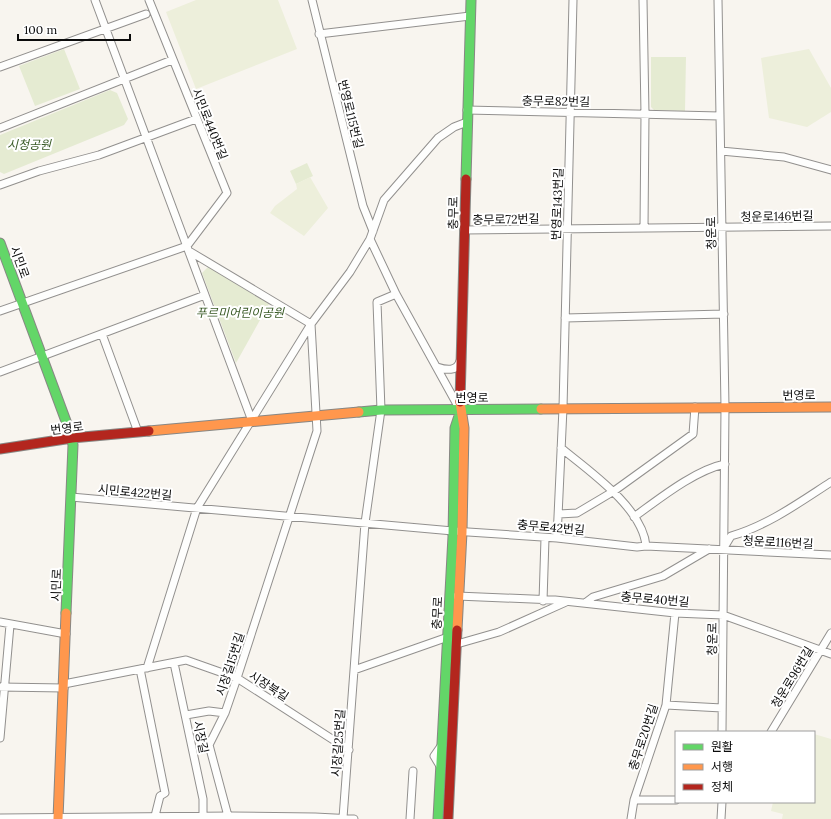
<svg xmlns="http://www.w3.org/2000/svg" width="831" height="819" font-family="Lora,'Noto Sans KR',serif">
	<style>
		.green { fill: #e5ebd2 }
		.pitch { fill: #edefdb }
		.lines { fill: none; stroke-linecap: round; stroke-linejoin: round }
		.street-casing { stroke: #92908e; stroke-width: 9 }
		.fast-casing { stroke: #888784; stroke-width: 11 }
		.slow-casing { stroke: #888784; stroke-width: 11 }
		.jam-casing { stroke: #888784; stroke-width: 11 }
		.street { stroke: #fefefd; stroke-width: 7 }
		.fast { stroke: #63d668; stroke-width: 9 }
		.slow { stroke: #ff974d; stroke-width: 9 }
		.jam { stroke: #b3261e; stroke-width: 9 }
		.labels { text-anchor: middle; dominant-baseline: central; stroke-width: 4; stroke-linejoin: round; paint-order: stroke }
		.street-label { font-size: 12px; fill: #0b0b0b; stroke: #fff }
		.park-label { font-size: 12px; font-style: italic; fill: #385925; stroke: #fff }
	</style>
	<rect width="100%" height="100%" fill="#f8f5ef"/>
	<!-- green -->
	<path class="green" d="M64,49L80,89L35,106L19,66Z
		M651,57H686L685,111L654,110L651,107Z
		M110,90L117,93L128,119L124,125L4,174L0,172V135Z
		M307,163L313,176L296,184L290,171Z
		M208,267L269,304L236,363L202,273Z"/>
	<!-- pitch -->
	<path class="pitch" d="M196,0H278L297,49L196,89L166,12Z
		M809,49L831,88V112L807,127L769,118L761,58Z
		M310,177L328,208L304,236L270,213L275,206L297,189L296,184Z
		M814,734L831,739V819H782L783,814L771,811L773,802H814Z"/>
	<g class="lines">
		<!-- street casing -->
		<g class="street-casing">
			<path id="street" d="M95,0L252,421
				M312,0L363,206L373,231
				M643,0L645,114L644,228
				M718,0L725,407L722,732
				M319,34L470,16
				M0,67L146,14
				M467,110L720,116
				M0,128L172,60
				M721,151L784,157L831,170
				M0,185L39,171L99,155L196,119
				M464,230L831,226
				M370,239L396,294L459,408
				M189,251L311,324
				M396,294L377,302L381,410L365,523L354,670L448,637
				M0,311L187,246L227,193L149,0
				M565,318L724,314
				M102,334L138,432
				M437,367C446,370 457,372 460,361
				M0,372L205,295
				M561,448C588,470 643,508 646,546
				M71,497L453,531L557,538L637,547L646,546L831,555
				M559,514L577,513L614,491L693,434L695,407
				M634,517C659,499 695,470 725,464
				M557,538L563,408L573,0
				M725,546L731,536C767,526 800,502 831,482
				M457,596L555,600L675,613L723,615L831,654
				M543,601L545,538
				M585,603L593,597L663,576L709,549
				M0,622L66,634
				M457,644L499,632L566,602
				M174,663L203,799V816
				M147,668L197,508L311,324L350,272L370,239L384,200L438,138L454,127L467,122
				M140,669L165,793L160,796L155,816
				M64,684L186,660L237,678L349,750
				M0,687L64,688
				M666,705L722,708
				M186,715L209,711L225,713
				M771,732L831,633
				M0,738L10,625
				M440,766L434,756L441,746
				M634,800H676
				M228,816L209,745L225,713L237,678L317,431L311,324
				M0,818L232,816L315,817L354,819
				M343,818L354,670
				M410,819L413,771
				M631,819L634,800L666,705L675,613
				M721,819L722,802"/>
		</g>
		<!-- fast casing -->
		<g class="fast-casing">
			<path id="fast" d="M466,179L471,0
				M0,243L70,432L73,445L66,613
				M359,412L381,410L541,409
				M438,819L453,536L455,428L460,413"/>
		</g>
		<!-- slow casing -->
		<g class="slow-casing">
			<path id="slow" d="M541,409L831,407
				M149,431L359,412
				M457,630L462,532L464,428L460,402
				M58,819L66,613"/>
		</g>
		<!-- jam casing -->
		<g class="jam-casing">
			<path id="jam" d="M460,402L466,179
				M0,449L72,438L149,431
				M448,819L457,630"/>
		</g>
		<!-- street -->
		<use href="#street" class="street"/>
		<!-- fast -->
		<use href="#fast" class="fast"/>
		<!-- slow -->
		<use href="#slow" class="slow"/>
		<!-- jam -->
		<use href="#jam" class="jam"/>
	</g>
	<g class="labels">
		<!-- street labels -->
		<g class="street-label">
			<text transform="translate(556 101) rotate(1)">충무로82번길</text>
			<text transform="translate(351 114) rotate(76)">번영로115번길</text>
			<text transform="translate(210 124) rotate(68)">시민로440번길</text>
			<text transform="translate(557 204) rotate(-88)">번영로143번길</text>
			<text transform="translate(453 213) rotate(-89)">충무로</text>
			<text transform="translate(777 216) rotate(-1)">청운로146번길</text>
			<text transform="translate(506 219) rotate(-1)">충무로72번길</text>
			<text transform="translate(711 233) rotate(-91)">청운로</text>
			<text transform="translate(20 262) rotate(70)">시민로</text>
			<text transform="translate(799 395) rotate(-1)">번영로</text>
			<text x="472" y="397">번영로</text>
			<text transform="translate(67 428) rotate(-7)">번영로</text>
			<text transform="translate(135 492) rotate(5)">시민로422번길</text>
			<text transform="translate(551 527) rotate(5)">충무로42번길</text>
			<text transform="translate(778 542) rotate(3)">청운로116번길</text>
			<text transform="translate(56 585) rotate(-88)">시민로</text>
			<text transform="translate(655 599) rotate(5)">충무로40번길</text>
			<text transform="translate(437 613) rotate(-87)">충무로</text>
			<text transform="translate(712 639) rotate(-89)">청운로</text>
			<text transform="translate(230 664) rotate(-72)">시장길15번길</text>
			<text transform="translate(792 677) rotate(-59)">청운로96번길</text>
			<text transform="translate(269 686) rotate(33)">시장북길</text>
			<text transform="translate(201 737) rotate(78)">시장길</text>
			<text transform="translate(643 737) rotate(-72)">충무로20번길</text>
			<text transform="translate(338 743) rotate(-86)">시장길25번길</text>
		</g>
		<!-- park labels -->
		<g class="park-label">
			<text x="29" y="144">시청공원</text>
			<text x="240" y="312">푸르미어린이공원</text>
		</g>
	</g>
	<!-- legend -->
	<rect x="675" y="731" width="140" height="72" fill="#ffffff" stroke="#9d9d9d"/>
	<rect x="683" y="744" width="20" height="6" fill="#63d668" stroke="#9d9d9d"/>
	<text x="711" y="751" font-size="12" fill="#0b0b0b">원활</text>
	<rect x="683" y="764" width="20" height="6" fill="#ff974d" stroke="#9d9d9d"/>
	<text x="711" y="771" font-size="12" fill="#0b0b0b">서행</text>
	<rect x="683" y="784" width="20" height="6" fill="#b3261e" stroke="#9d9d9d"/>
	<text x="711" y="791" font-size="12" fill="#0b0b0b">정체</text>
	<!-- scale -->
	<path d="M18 34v6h112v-6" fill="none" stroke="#0b0b0b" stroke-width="2"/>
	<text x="24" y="34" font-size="12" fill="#0b0b0b" stroke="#ffffff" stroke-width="3" paint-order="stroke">100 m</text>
</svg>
